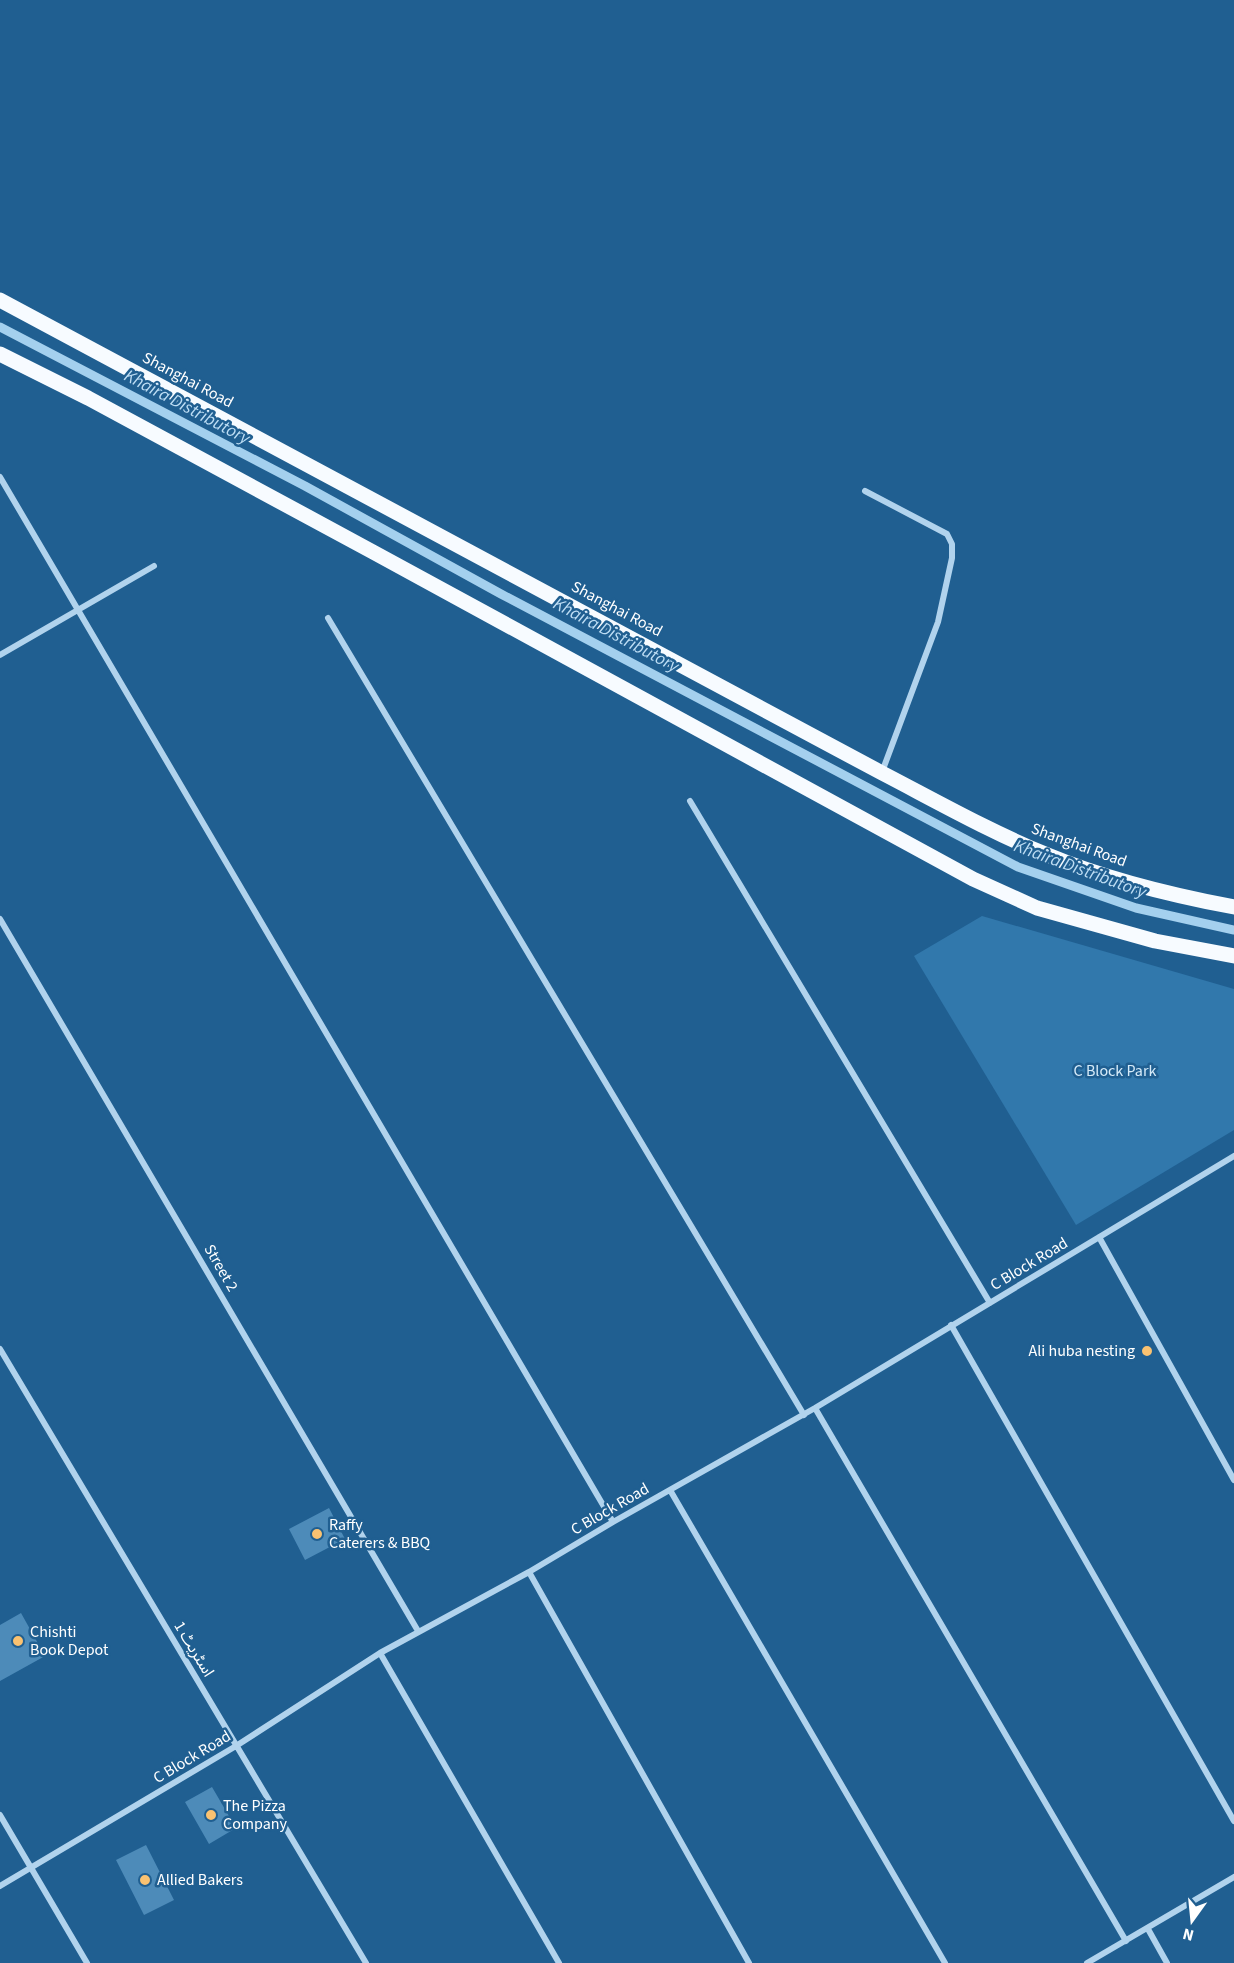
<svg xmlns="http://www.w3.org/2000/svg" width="1234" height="1963" font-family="'Source Sans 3','Noto Sans Arabic',sans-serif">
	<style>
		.green { fill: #3178ac }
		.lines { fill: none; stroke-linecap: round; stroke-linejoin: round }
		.stream { stroke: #a4d0ee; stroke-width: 9 }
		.building { fill: #4d8bb9 }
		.minor { stroke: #b1d3ed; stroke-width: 6 }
		.primary { stroke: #f7fbff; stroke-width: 15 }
		.poi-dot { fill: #fac271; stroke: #205f91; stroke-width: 2 }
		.labels { text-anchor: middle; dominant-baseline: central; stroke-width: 5; stroke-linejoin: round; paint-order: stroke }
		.street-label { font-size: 16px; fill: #fff; stroke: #205f91 }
		.park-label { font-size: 16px; fill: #d6ebf9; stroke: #205f91 }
		.poi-label { font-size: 16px; fill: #fff; stroke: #205f91; text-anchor: start }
		.water-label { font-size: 18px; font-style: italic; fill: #bdddf4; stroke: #205f91 }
	</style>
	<rect width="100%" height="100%" fill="#205f91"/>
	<!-- green -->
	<path class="green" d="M982,916L1234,989V1130L1076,1225L914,956Z"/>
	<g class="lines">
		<!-- stream -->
		<path class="stream" d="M0,327L305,486L501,594L1018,867L1136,908L1234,930"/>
	</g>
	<!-- building -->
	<path class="building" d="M329,1508L345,1539L305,1560L289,1529Z
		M21,1613L45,1656L0,1681V1625Z
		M212,1787L236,1828L209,1844L185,1802Z
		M146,1845L174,1900L144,1915L116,1860Z"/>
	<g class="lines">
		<!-- minor -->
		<path class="minor" d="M0,477L613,1522
			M865,491L947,534L952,544V558L938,622L882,772
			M328,618L804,1415
			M0,655L154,566
			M690,801L990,1303
			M0,919L418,1631
			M1099,1237L1234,1480
			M951,1325L1234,1821
			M0,1349L366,1963
			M815,1408L1126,1941
			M670,1490L945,1963
			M529,1572L749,1963
			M380,1653L559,1963
			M0,1815L87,1963
			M0,1886L236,1746L380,1653L529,1572L613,1522L815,1408L1234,1156
			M1148,1929L1167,1963
			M1087,1963L1234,1877"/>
		<!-- primary -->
		<path class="primary" d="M0,300L882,773C936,801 989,831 1045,854C1105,879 1170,895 1234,907
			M0,354L88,398L373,552L973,879L1037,908L1155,941L1234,956"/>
	</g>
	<!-- markers -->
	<g class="poi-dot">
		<circle cx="1147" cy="1351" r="6"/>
		<circle cx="317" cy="1534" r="6"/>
		<circle cx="18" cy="1641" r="6"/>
		<circle cx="211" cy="1815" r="6"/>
		<circle cx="145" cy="1880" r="6"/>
	</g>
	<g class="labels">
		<!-- street labels -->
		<g class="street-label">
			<text transform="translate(188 380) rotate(28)">Shanghai Road</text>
			<text transform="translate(617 609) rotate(28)">Shanghai Road</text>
			<text transform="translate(1079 845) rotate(20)">Shanghai Road</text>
			<text transform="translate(1029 1264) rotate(-31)">C Block Road</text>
			<text transform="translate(221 1268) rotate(60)">Street 2</text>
			<text transform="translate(610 1509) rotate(-30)">C Block Road</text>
			<text transform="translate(194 1649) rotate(59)">اسٹریٹ 1</text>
			<text transform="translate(192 1757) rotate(-31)">C Block Road</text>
		</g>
		<!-- park labels -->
		<g class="park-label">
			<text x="1115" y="1071">C Block Park</text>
		</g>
		<!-- poi labels -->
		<g class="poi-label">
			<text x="1135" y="1351" text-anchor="end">Ali huba nesting</text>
			<text x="329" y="1525">Raffy<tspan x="329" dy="18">Caterers &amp; BBQ</tspan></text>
			<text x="30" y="1632">Chishti<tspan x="30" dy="18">Book Depot</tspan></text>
			<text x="223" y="1806">The Pizza<tspan x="223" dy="18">Company</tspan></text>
			<text x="157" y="1880">Allied Bakers</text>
		</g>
		<!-- water labels -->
		<g class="water-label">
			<text transform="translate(187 407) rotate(28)">Khaira Distributory</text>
			<text transform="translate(616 635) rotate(28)">Khaira Distributory</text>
			<text transform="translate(1080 869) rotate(20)">Khaira Distributory</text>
		</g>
	</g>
	<!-- north arrow -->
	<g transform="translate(1192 1921) rotate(195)" stroke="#205f91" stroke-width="4.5" paint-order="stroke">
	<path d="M0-4.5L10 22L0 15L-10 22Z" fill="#ffffff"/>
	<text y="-9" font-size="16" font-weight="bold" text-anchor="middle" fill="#ffffff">N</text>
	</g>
</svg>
